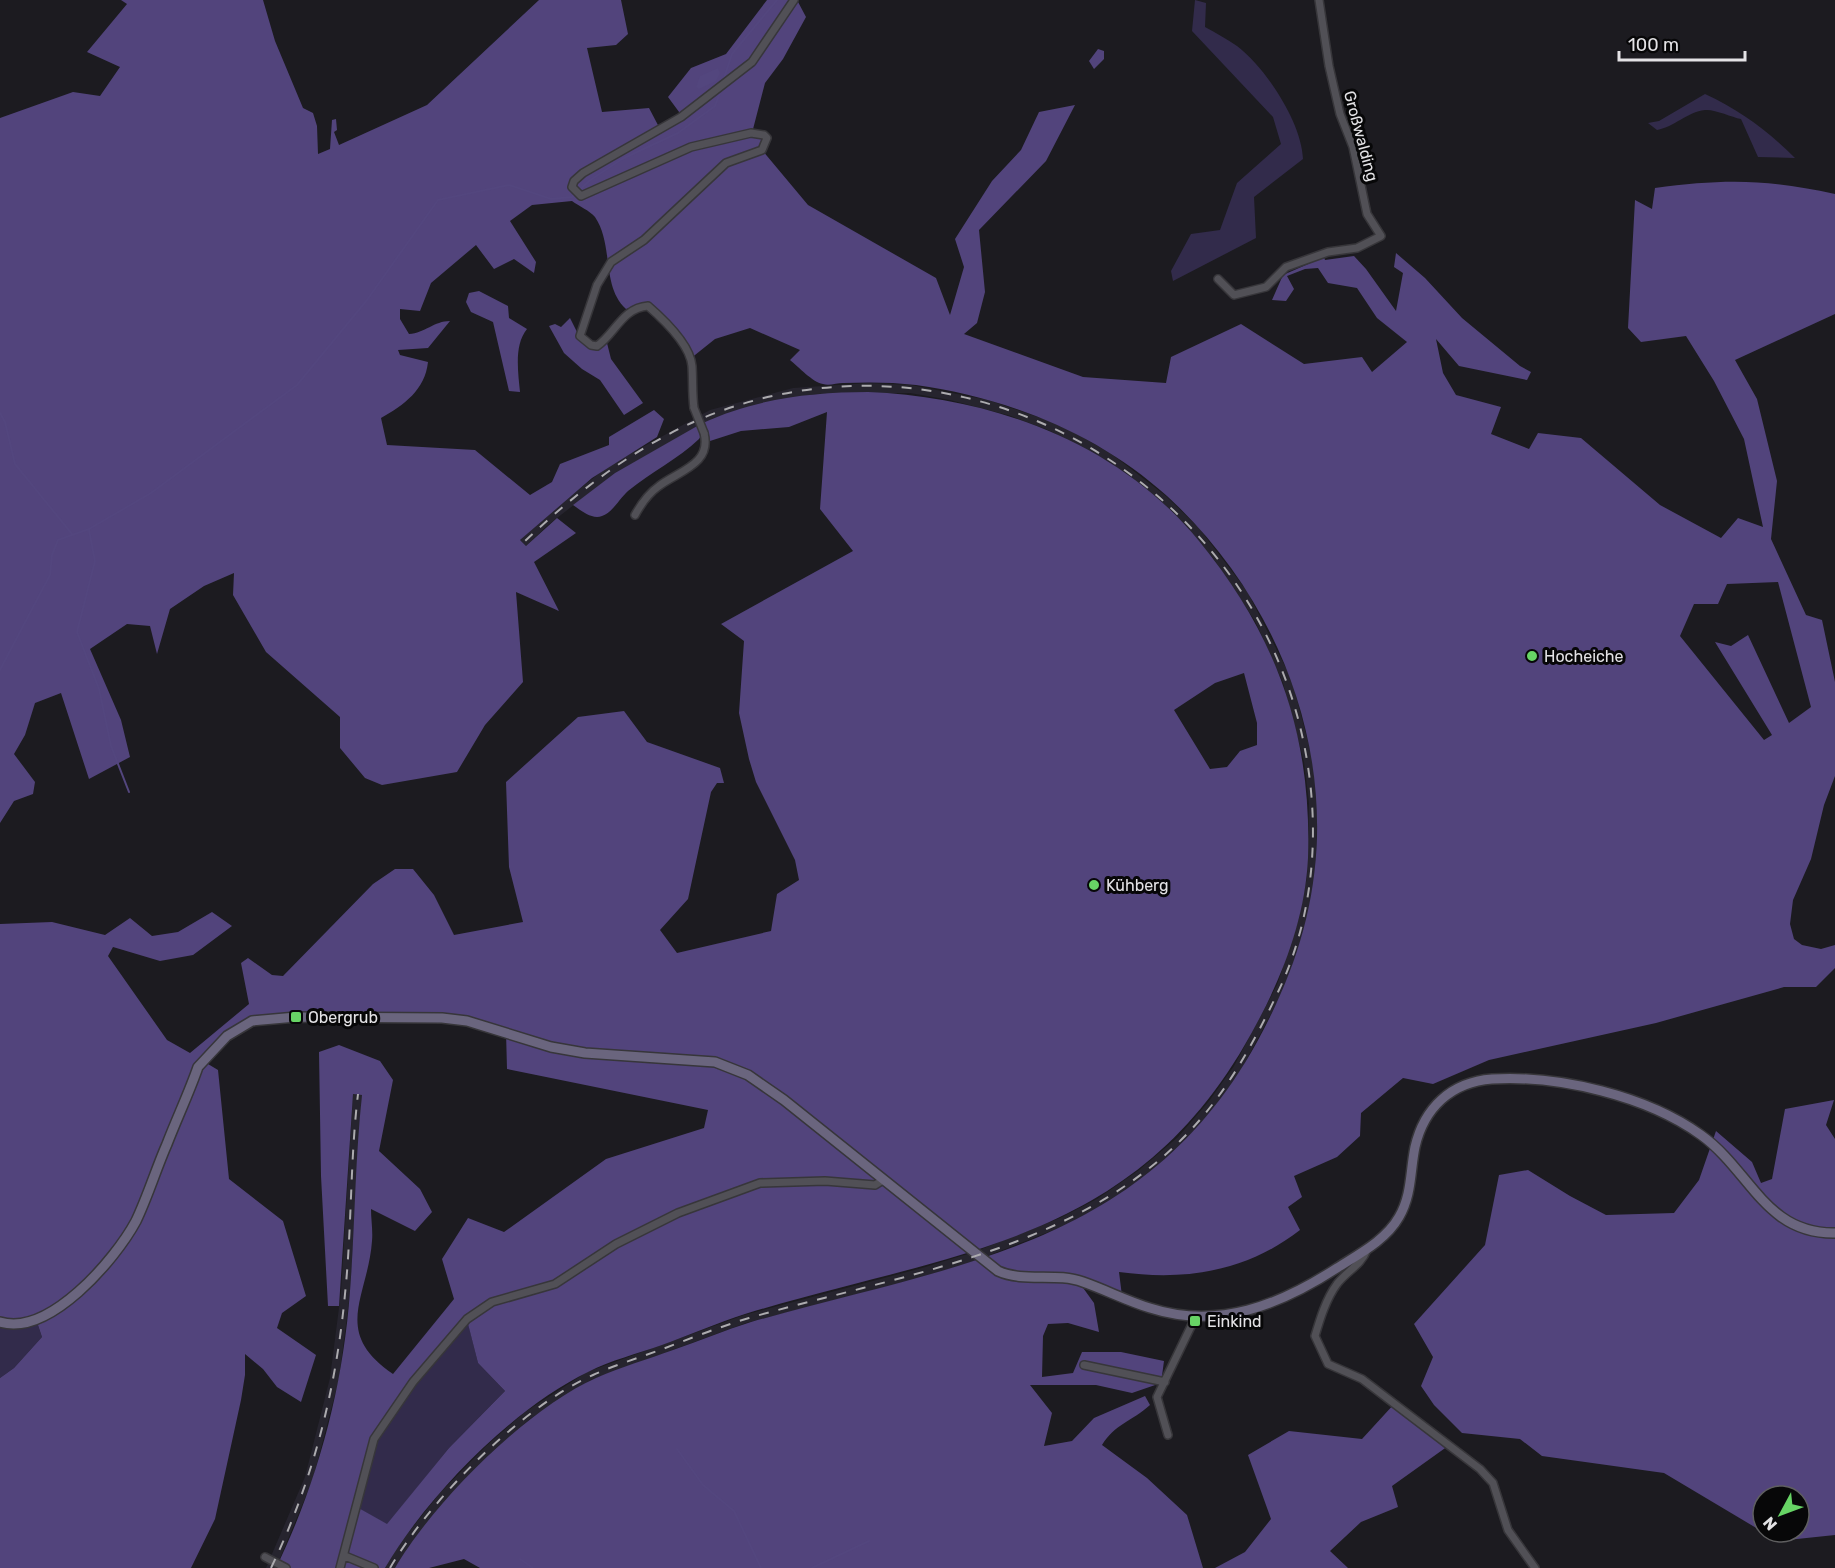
<svg xmlns="http://www.w3.org/2000/svg" width="1835" height="1568" font-family="Rubik,sans-serif">
	<style>
		.built { fill: #26242e }
		.green { fill: #322b4b }
		.forest { fill: #52447c; fill-rule: evenodd }
		.water { fill: #53467e }
		.lines { fill: none; stroke-linecap: round; stroke-linejoin: round }
		.stream { stroke: #53467e; stroke-width: 2 }
		.street-casing { stroke: #37363a; stroke-width: 10 }
		.secondary-casing { stroke: #37363a; stroke-width: 12 }
		.street { stroke: #515056; stroke-width: 7 }
		.secondary { stroke: #6a657e; stroke-width: 9 }
		.rail { stroke: #acabaf; stroke-width: 2; stroke-dasharray: 10 10; stroke-linecap: butt }
		.street-bridge-casing { stroke: #37363a; stroke-width: 10; stroke-linecap: butt }
		.street-bridge { stroke: #515056; stroke-width: 7 }
		.poi-dot { fill: #67d465; stroke: #070708; stroke-width: 2 }
		.labels { text-anchor: middle; dominant-baseline: central; stroke-width: 6; stroke-linejoin: round; paint-order: stroke }
		.street-label { font-size: 16px; fill: #e3e2e5; stroke: #070708 }
		.poi-label { font-size: 16px; fill: #e3e2e5; stroke: #070708; text-anchor: start }
	</style>
	<rect width="100%" height="100%" fill="#1c1b20"/>
	<!-- built -->
	<path class="built" d="M868,383L911,385L988,400L1053,422L1084,438L1113,455L1166,496L1199,528L1247,591L1292,680L1313,761L1318,803L1315,878L1308,920L1285,988L1241,1070L1216,1107L1184,1143L1144,1177L1102,1206L1064,1226L977,1260L925,1277L746,1323L591,1380L530,1419L492,1452L447,1499L395,1568H385L396,1548L440,1493L486,1446L525,1412L587,1372L744,1315L922,1268L974,1252L1060,1218L1097,1199L1139,1170L1178,1137L1209,1101L1234,1066L1277,985L1299,918L1307,877L1308,838L1309,803L1304,762L1283,683L1255,621L1213,558L1160,502L1109,462L1048,430L1011,416L950,400L910,393L814,394L714,418L615,473L548,525L526,546L520,540L542,518L610,465L710,410L793,388Z
		M353,1094L362,1095L350,1293L339,1379L313,1479L276,1568H266L305,1477L330,1378L341,1292Z"/>
	<!-- green -->
	<path class="green" d="M1195,0L1206,3L1205,27C1216,33 1227,39 1237,46C1266,68 1302,123 1303,159L1254,197L1256,238L1173,281L1171,271L1191,234L1220,230L1237,183L1281,144L1273,117L1192,31Z
		M1705,94C1740,110 1768,131 1795,158L1758,157L1741,119C1731,117 1715,109 1705,110C1687,112 1674,127 1657,130L1648,123L1659,121Z
		M467,1319L478,1363L505,1391L449,1448L387,1525L357,1507L374,1439L414,1382Z
		M37,1322L42,1337L14,1368L0,1378V1324Z"/>
	<!-- forest -->
	<path class="forest" d="M121,0H263L275,41L303,108L313,113L317,126L318,154L330,149L332,120L336,119L337,130L334,132L339,145L427,105L539,0H621L628,34L616,45L587,48L602,112L649,108L659,127L682,116L668,97L691,68L726,54L767,0H797L806,17L783,59L765,83L752,133L764,134L762,150L808,205L936,278L950,315L964,267L955,239L992,181L1021,150L1039,112L1075,105L1046,161L979,230L985,292L977,323L964,334L1083,377L1166,383L1171,357L1241,324L1304,364L1362,357L1372,372L1407,342L1377,318L1357,288L1328,283L1318,268L1305,269L1287,276L1294,289L1286,301L1272,300L1283,275L1324,257L1325,260L1354,256L1366,269L1396,311L1403,273L1394,267L1396,253L1425,278L1462,318L1520,366L1531,372L1527,380L1459,366L1436,339L1443,373L1456,395L1501,407L1491,434L1529,449L1538,433L1581,438L1660,505L1721,538L1738,518L1763,527L1744,439L1714,381L1686,336L1641,342L1628,328L1635,200L1652,209L1655,188C1723,179 1768,179 1835,194V314L1735,360L1757,399L1777,481L1771,539L1806,615L1822,620L1835,682V776L1824,805L1811,859L1793,900L1790,924L1794,939L1802,945L1821,949L1835,945V968L1816,987H1784L1656,1023L1489,1060L1433,1084L1403,1078L1361,1113L1360,1136L1337,1157L1294,1176L1302,1197L1288,1207L1300,1230C1246,1272 1185,1281 1119,1272L1122,1296L1081,1278L1017,1271V1275L1081,1285L1094,1303L1099,1332L1068,1323L1048,1324L1043,1336L1042,1377L1073,1373L1082,1352H1121L1164,1361L1161,1383L1132,1393L1096,1385H1030L1052,1413L1044,1446L1072,1441L1094,1418L1145,1396L1150,1405C1131,1422 1115,1424 1102,1445L1147,1478L1187,1515L1203,1568H480L464,1559L429,1568H395C433,1503 526,1409 596,1378C621,1367 648,1359 673,1350C699,1341 725,1330 751,1322C955,1264 1144,1247 1257,1042C1293,976 1315,911 1317,836C1320,707 1261,582 1167,496C1097,433 1008,398 916,385C892,382 867,382 843,383C837,383 829,386 823,384C812,382 799,367 790,360L800,350L750,328L715,339L690,359C677,335 657,299 626,309C601,286 614,245 595,217C590,211 579,206 572,201L532,205L510,221L536,262L534,273L514,259L494,269L476,245L431,283L420,311L400,309V319L409,334C425,333 434,321 450,321L428,348L398,350L400,355L428,362C425,390 404,405 381,418L387,445L475,450L530,495L552,482L560,464L609,445V437L654,410L664,419L657,437L592,478L520,540L526,546L557,518L576,533L534,562L559,611L516,592L523,682L485,725L457,772L382,785L365,778L340,748V717L266,652L233,595L234,573L204,586L170,609L157,654L150,626L127,624L90,649L121,720L130,757L89,779L61,693L35,703L25,735L14,754L35,782L33,794L14,801L0,823V118L73,92L100,96L120,67L87,52L127,4ZM1778,582L1811,707L1789,723L1748,635L1731,646L1715,642L1772,735L1764,740L1680,636L1694,604H1718L1727,584Z
		M1098,49L1104,51V59L1094,69L1089,61Z
		M479,291L508,306L509,318L527,329C514,345 518,371 520,392L509,391L493,322L471,312L466,302L469,293Z
		M570,318L578,334L598,348L607,343L611,359L643,403L624,415L600,380L582,369L564,353L549,326L555,324L561,327Z
		M868,392C992,397 1118,442 1199,541C1277,636 1312,735 1308,858C1305,921 1281,980 1251,1034C1134,1246 951,1251 745,1314C717,1323 689,1335 662,1345C637,1354 611,1360 588,1372C512,1409 427,1496 385,1568H276C318,1481 343,1388 350,1291C355,1226 355,1160 362,1095L353,1094L339,1306H328L321,1176L319,1052L339,1045L380,1061L393,1080L379,1151L420,1189L432,1212L415,1231L371,1209C371,1219 373,1231 372,1241C368,1297 331,1332 393,1374L454,1299L442,1259L468,1218L504,1232L606,1159L704,1128L708,1110L507,1069L506,1032L467,1020L252,1021L203,1061L218,1070L229,1179L283,1221L306,1296L282,1313L277,1328L316,1355L301,1402L277,1387L263,1369L245,1354V1375L241,1400L215,1519L191,1568H0V1378L14,1368L42,1337L37,1322L0,1324V924L52,922L105,935L130,918L152,936L178,932L212,912L232,926L193,955L160,961L113,947L108,956L167,1040L190,1053L249,1004L241,963L248,958L272,975L283,976L373,884L395,869H413L434,895L454,935L523,922L509,867L506,782L578,717L624,711L647,742L720,768L724,783H717L711,792L688,899L660,930L677,953L771,931L777,894L799,880L795,860L756,782L749,759L739,713L744,641L721,624L853,551L820,509L827,412L789,427L741,431L710,441L703,423C754,399 812,392 868,392ZM1244,673L1257,723V745L1240,751L1227,767L1210,769L1174,710L1215,683ZM467,1320L478,1363L505,1391L449,1448L387,1524L357,1507L374,1439L414,1382Z
		M699,425L703,432L699,439C678,459 651,472 628,491C620,498 612,513 602,516C592,520 580,510 573,505L615,473Z
		M1834,1100L1826,1125L1835,1139V1535L1778,1541L1763,1532H1799V1496H1763V1532L1664,1473L1542,1456L1520,1439L1462,1433L1434,1405L1421,1386L1433,1357L1414,1324L1485,1245L1499,1175L1528,1170L1570,1196L1606,1215L1674,1213L1699,1180L1716,1131L1752,1162L1761,1183L1772,1179L1785,1109Z
		M1395,1403L1448,1446L1392,1486L1398,1507L1361,1522L1330,1551L1348,1568H1215L1245,1552L1271,1519L1248,1455L1289,1431L1362,1439Z"/>
	<!-- water -->
	<path class="water" d="M718,68L720,73L716,81L699,89L696,87L700,76Z"/>
	<g class="lines">
		<!-- stream -->
		<path class="stream" d="M723,81L732,54L777,0
			M0,413L5,422L15,464L72,534
			M89,530L95,561L77,632L99,689L111,746L129,792
			M0,670L50,575L52,555L58,540L89,529L151,493L297,385L367,300L438,200L509,185L551,199L572,197L589,181L622,159L678,133L715,106L721,90
			M677,1449L703,1485L734,1511L761,1568
			M520,1559L533,1568
			M812,1568L869,1541"/>
		<!-- street casing -->
		<g class="street-casing">
			<path id="street" d="M1218,279L1234,295L1266,287L1286,267L1328,252L1357,248L1381,236L1367,214L1353,147L1340,114L1329,66L1319,0
				M694,408C692,394 693,380 692,366C690,344 663,319 648,306C622,308 615,334 597,346L591,345L580,336L597,285L611,262L644,240L726,163L762,150L767,138L764,135L751,133L691,147L581,196L572,187L574,181L583,173L681,117L752,62L794,0
				M635,515C641,504 649,493 659,486C679,471 712,464 704,433
				M1367,1250C1361,1265 1347,1271 1337,1284C1326,1299 1320,1319 1315,1336L1328,1364L1362,1379L1480,1469L1493,1483L1508,1530L1535,1568
				M1084,1365L1165,1382
				M1168,1435L1157,1397L1196,1316
				M345,1556L374,1568
				M265,1557L286,1568
				M340,1568L374,1439L413,1382L467,1319L492,1302L555,1284L616,1244L678,1213L760,1183L825,1181L875,1185L883,1180"/>
		</g>
		<!-- secondary casing -->
		<g class="secondary-casing">
			<path id="secondary" d="M0,1322C49,1337 115,1260 136,1221C148,1196 156,1169 167,1144C177,1118 189,1093 198,1067L227,1036L252,1021L296,1017L442,1018L467,1021L551,1047L585,1053L715,1062L748,1075L784,1100L998,1271C1024,1283 1056,1272 1083,1282C1106,1290 1127,1301 1150,1308C1218,1330 1280,1305 1337,1268C1359,1254 1386,1240 1399,1217C1412,1195 1410,1171 1415,1147C1424,1108 1451,1082 1492,1079C1559,1075 1647,1096 1701,1135C1751,1171 1765,1234 1835,1233"/>
		</g>
		<!-- street -->
		<use href="#street" class="street"/>
		<!-- secondary -->
		<use href="#secondary" class="secondary"/>
		<!-- rail -->
		<path class="rail" d="M271,1568C313,1481 336,1390 345,1294C352,1227 350,1160 358,1094
			M390,1568C430,1500 521,1407 593,1375C615,1365 638,1358 660,1350C689,1339 719,1327 749,1318C787,1307 825,1298 863,1288C976,1259 1096,1225 1181,1140C1223,1099 1253,1045 1278,992C1319,906 1322,806 1297,715C1229,470 961,323 718,412C645,439 578,490 523,543"/>
		<!-- street-bridge casing -->
		<g class="street-bridge-casing">
			<path id="street-bridge" d="M694,408L704,433"/>
		</g>
		<!-- street-bridge -->
		<use href="#street-bridge" class="street-bridge"/>
	</g>
	<!-- markers -->
	<g class="poi-dot">
		<circle cx="1532" cy="656" r="6"/>
		<circle cx="1094" cy="885" r="6"/>
		<rect x="290" y="1011" width="12" height="12" rx="3"/>
		<rect x="1189" y="1315" width="12" height="12" rx="3"/>
	</g>
	<g class="labels">
		<!-- street labels -->
		<g class="street-label">
			<text transform="translate(1361 136) rotate(75)">Großwalding</text>
		</g>
		<!-- poi labels -->
		<g class="poi-label">
			<text x="1544" y="656">Hocheiche</text>
			<text x="1106" y="885">Kühberg</text>
			<text x="308" y="1017">Obergrub</text>
			<text x="1207" y="1321">Einkind</text>
		</g>
	</g>
	<!-- north arrow -->
	<g transform="translate(1781 1514) rotate(229)"><circle r="28" fill="#070708" stroke="#5f5f60" stroke-width="1.5"/>
	<path d="M0-4.5L10 22L0 15L-10 22Z" fill="#67d465"/>
	<text y="-9" font-size="16" font-weight="bold" text-anchor="middle" fill="#e3e2e5">N</text>
	</g>
	<!-- scale -->
	<path d="M1619 51v9h126v-9" fill="none" stroke="#e3e2e5" stroke-width="3"/>
	<text x="1628" y="51" font-size="18" fill="#e3e2e5" stroke="#070708" stroke-width="4.5" paint-order="stroke">100 m</text>
</svg>
